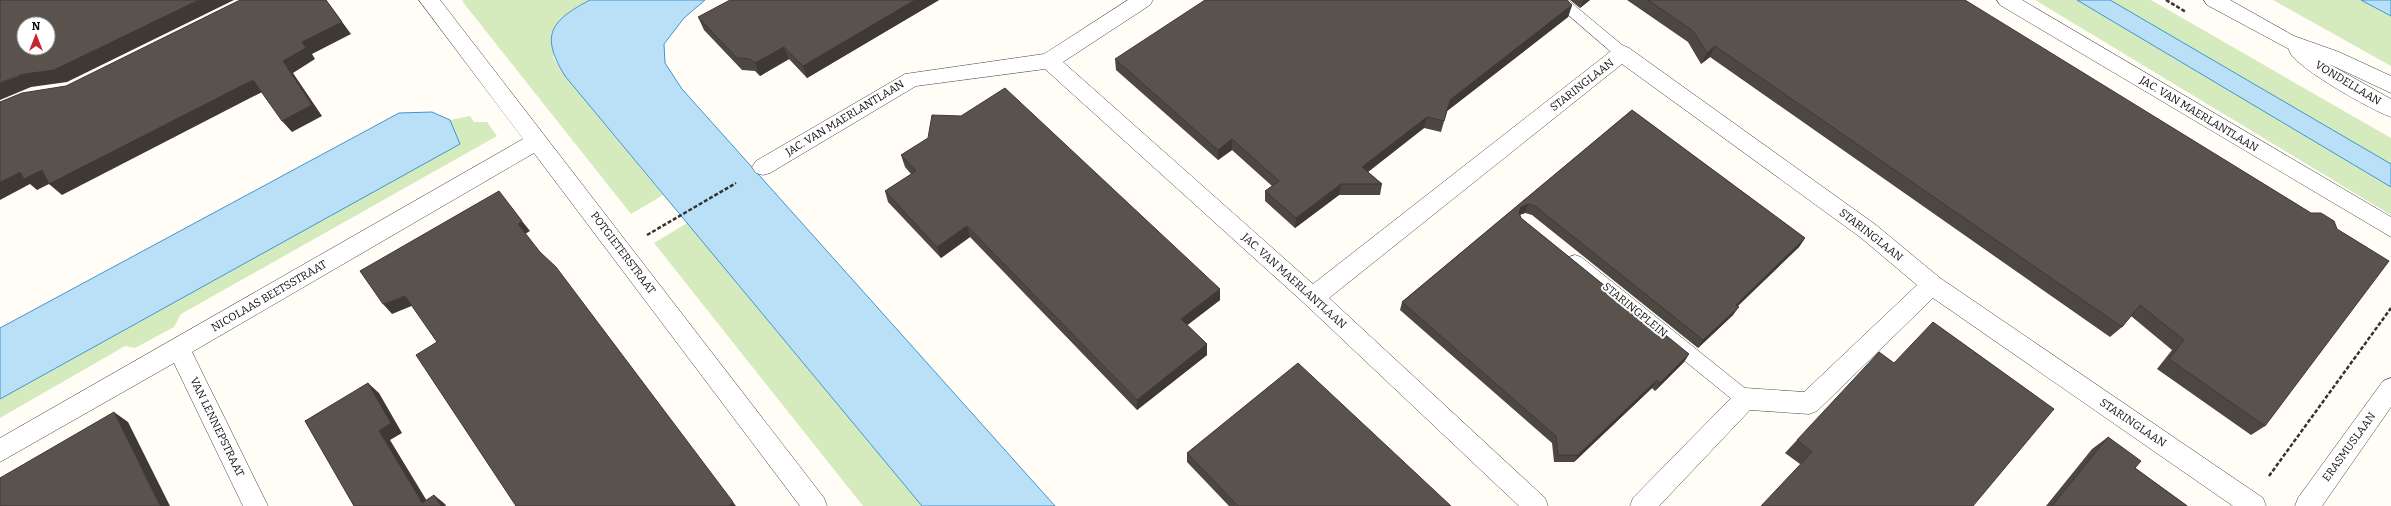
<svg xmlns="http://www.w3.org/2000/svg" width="2391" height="506" font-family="Bitter,serif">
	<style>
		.green { fill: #d5ebbd }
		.water { fill: #b9e0f7; stroke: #3f96cf }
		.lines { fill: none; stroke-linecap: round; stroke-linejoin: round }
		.service-casing { stroke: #444; stroke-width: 1 }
		.minor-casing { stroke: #444; stroke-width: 1 }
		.tertiary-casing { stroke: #444; stroke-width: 1 }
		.path { stroke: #333; stroke-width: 2.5; stroke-dasharray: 4 2; stroke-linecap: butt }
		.service { fill: #fff; fill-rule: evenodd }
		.minor { fill: #fff; fill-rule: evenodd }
		.tertiary { fill: #fff; fill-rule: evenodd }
		.wall { fill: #4d4742 }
		.shaded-wall { fill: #3f3936 }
		.building { fill: #5a524d; stroke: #3f3936; fill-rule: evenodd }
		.labels { text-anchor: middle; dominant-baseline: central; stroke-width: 4; stroke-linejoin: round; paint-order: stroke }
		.street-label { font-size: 11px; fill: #111; stroke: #fff }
	</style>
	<rect width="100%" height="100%" fill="#fffdf5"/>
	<!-- green -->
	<path class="green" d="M464,0H590L572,10L553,57L565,76L663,195L631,214L462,1Z
		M2035,0H2151L2391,138V215Z
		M2273,0H2361L2391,16V66Z
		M470,116L474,122H487L497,136L181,314L174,327L135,348L125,346L0,418V399L459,144L450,120Z
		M687,223L922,506H863L654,243Z"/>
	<!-- water -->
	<path class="water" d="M590,0H705L684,18L664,44L665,63L682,89L1055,506H922L565,76C540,35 550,21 590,0Z
		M2077,0H2110L2391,164V187Z
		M2361,0H2391V16Z
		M432,112L450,120L460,144L0,399V328L399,113Z"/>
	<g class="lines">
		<!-- service casing -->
		<g class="service-casing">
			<path id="service" d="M1551,0H1568L1627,49L1630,53L1627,57L1622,59L1617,57Z
				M1575,255L1581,257L1751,393L1754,399L1751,405L1745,407L1739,405L1569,267L1566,262L1569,257Z"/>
		</g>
		<!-- minor casing -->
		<g class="minor-casing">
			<path id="minor" d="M419,0H440L824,498L827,506H800L534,153L192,352L268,506H243L174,363L0,462V438L523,139Z
				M1128,0H1153L1150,5L1063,62L1313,284L1615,48L1622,45L1629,48L1876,225L1940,278L2263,498L2266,506H2233L1933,298L1817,411L1809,414L1750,410L1659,506H1630L1633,498L1737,392L1745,388L1804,392L1917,285L1860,237L1622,64L1329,298L1545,498L1548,506H1519L1305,304L1045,69L916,86L770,173L763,175L756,173L752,167L756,161L905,74L1044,54Z
				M1997,0H2022L2391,217V237L2000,5Z
				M2391,378V407L2322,506H2295L2298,498L2383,381Z"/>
		</g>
		<!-- tertiary casing -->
		<g class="tertiary-casing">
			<path id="tertiary" d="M2204,0H2230L2294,36L2339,52L2391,76V93L2329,64L2391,99V117C2375,112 2288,64 2289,49L2207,5Z"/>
		</g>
		<!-- path -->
		<path class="path" d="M2166,0L2186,12
			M647,235L736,183
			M2269,476L2391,308"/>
		<!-- service -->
		<use href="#service" class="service"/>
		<!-- minor -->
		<use href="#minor" class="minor"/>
		<!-- tertiary -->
		<use href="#tertiary" class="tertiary"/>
	</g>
	<!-- wall -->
	<path class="wall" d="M939,0L807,78L789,59L760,76L755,71L742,70L704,30L698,17Z
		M1570,0H1590L1580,8Z
		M1627,0H1965L2265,426L2251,435L2157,369L2172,350L2131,316L2122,327L2110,337L1710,57L1701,64L1688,42Z
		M1572,5L1568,17L1447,111L1441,132L1424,128L1368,172L1382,184L1380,195H1339L1295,228L1265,201V191L1272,186L1232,150L1218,160L1116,70L1115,59Z
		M1632,110L1805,238L1799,247L1738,306L1733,315L1698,348L1532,215L1525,213L1520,215L1521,218L1689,354L1684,362L1655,391L1652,388L1574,462H1554L1552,443L1400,310L1402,302Z
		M901,155L1220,289V300L1187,325L1207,344V355L1137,410L970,237L941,258L888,202L885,191L911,174L905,167Z
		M1894,363L2054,409L1800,464L1785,453L1797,440Z
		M2108,437L2135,468L2188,506H2046L2092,449Z
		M1187,453L1451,506H1229L1187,462Z"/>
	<!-- shaded-wall -->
	<path class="shaded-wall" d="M199,0H234L67,82L31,87L0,100V83Z
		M326,0L351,34L312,54L315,59L293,73L322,116L292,132L282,121L283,61L302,42Z
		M915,0H939L807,78L803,66Z
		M1583,0H1590L1580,8Z
		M1572,5L1568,17L1447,111L1441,132L1450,100Z
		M1715,46L1710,57L1701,64L1707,53Z
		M784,47L789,59L760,76L755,63Z
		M253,80L264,91L62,195L49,184L37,190L30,184L0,200V182L20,172Z
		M1427,117L1424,128L1360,178L1362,167Z
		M1232,139V150L1218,160V150Z
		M1341,184L1339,195L1295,228L1296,218Z
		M1528,204L1525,213L1518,215L1521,207Z
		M522,221L530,231L525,234L518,224Z
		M967,226L970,237L941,258L937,247Z
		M1805,238L1799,247L1730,313L1736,305Z
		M1220,289V300L1181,330V319Z
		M405,296L414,305L392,314L383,304Z
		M1739,307L1733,315L1698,348L1703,340Z
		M1207,344V355L1137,410V400Z
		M1689,354L1684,362L1655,391L1660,383Z
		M1657,380L1652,388L1574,462L1578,455Z
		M368,383L379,393L402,433L390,440L430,506L422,503L379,431Z
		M114,412L128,422L170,506H160Z
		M434,495L445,504L446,506H441Z
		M733,502L736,506H728Z"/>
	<!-- building -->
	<path class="building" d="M0,0H199L54,70L18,75L0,83ZM24,24H48V48H24Z
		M240,0H326L342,22L302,42L306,48L283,61L312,105L282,121L253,80L49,184L42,170L24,179L20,172L0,182V102L22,93L66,86Z
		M730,0H915L803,66L784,47L755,63L750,59L737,58L698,17Z
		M1205,0H1567L1572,5L1450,100L1444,121L1427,117L1362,167L1382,184H1341L1296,218L1265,191L1279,181L1232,139L1218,150L1115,59Z
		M1648,0H1965L2311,213H2321L2334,221L2337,229L2389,261L2265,426L2169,359L2184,340L2140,305L2122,327L1715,46L1707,53L1693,31Z
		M1005,88L1220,289L1181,319L1207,344L1137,400L967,226L937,247L885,191L916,171L901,155L928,138L932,115L961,116Z
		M1632,110L1805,238L1736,305L1739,307L1703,340L1535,206L1528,204L1521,207L1519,213L1521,218L1689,354L1660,383L1657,380L1578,455H1558L1556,436L1402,302Z
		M499,191L522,221L518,224L540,252L556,267L733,502L728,506H516L416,355L437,342L405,296L383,304L360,271Z
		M1933,322L2054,409L1973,506H1761L1812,452L1797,440L1879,352L1894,363Z
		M1298,363L1451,506H1238L1187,453Z
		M368,383L391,423L379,431L405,474L422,503L434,495L441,506H354L305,421Z
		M114,412L160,506H0V478Z
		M2108,437L2141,461L2135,468L2187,506H2052Z"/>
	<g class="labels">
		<!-- street labels -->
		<g class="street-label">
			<text transform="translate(2348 83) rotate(31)">VONDELLAAN</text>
			<text transform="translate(1582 85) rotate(-38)">STARINGLAAN</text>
			<text transform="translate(2199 114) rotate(31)">JAC. VAN MAERLANTLAAN</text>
			<text transform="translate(845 118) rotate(-31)">JAC. VAN MAERLANTLAAN</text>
			<text transform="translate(1871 235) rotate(38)">STARINGLAAN</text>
			<text transform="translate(623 253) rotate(53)">POTGIETERSTRAAT</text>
			<text transform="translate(1294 281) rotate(42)">JAC. VAN MAERLANTLAAN</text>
			<text transform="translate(269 296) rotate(-30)">NICOLAAS BEETSSTRAAT</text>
			<text transform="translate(1635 310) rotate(39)">STARINGPLEIN</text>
			<text transform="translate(2133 423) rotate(34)">STARINGLAAN</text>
			<text transform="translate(217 427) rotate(64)">VAN LENNEPSTRAAT</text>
			<text transform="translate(2349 447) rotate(-54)">ERASMUSLAAN</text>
		</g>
	</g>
	<!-- north arrow -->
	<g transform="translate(36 36)"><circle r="19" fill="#ffffff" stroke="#a0a0a0"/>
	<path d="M0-3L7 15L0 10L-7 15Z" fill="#c4262e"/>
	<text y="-6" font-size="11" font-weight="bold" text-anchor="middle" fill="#111111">N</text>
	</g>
</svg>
